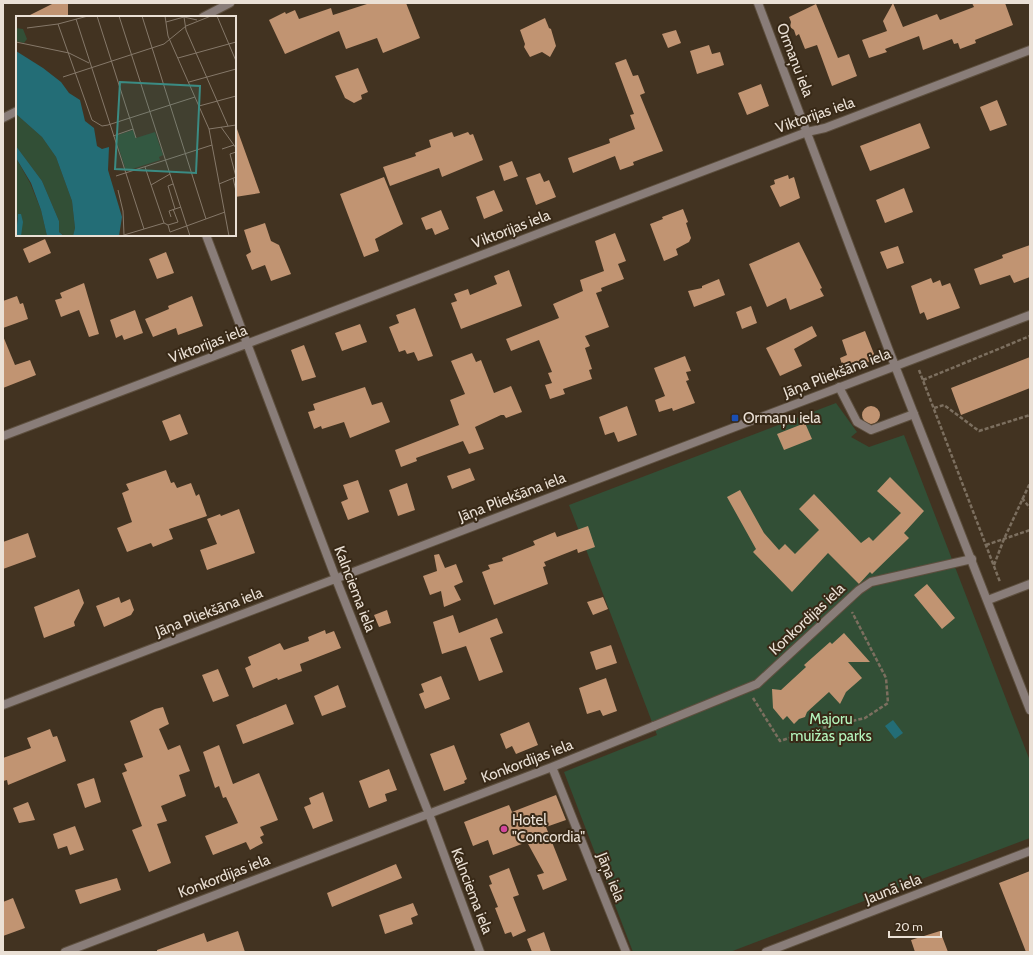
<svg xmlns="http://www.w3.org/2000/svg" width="1033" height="955" font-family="Cabin,sans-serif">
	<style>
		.green { fill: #324f36 }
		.water { fill: #236d76 }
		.building { fill: #c19472 }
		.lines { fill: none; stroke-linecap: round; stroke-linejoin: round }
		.service-casing { stroke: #5d4f3e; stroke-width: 10 }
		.minor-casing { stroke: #5d4f3e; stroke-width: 10 }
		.path { stroke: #7c6f5f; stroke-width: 2.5; stroke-dasharray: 4 2; stroke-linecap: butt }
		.service { stroke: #897d79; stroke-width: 8 }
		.minor { stroke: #897d79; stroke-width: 8 }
		.transit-dot { fill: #1a4fb4; stroke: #382917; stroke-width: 1.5 }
		.hotel-dot { fill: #d1479c; stroke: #382917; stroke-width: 1.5 }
		.labels { text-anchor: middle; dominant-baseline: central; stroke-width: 4; stroke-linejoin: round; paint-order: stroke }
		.street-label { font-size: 15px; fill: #eae0d5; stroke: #382917 }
		.poi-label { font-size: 15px; fill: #eae0d5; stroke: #382917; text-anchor: start }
		.park-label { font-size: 15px; fill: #b5f6bd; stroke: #382917 }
		.inset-road { fill: none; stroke: #857869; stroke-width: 1 }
		.view { fill: #3b8b83; fill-opacity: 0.15; stroke: #3b8b83; stroke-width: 2 }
		.inset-edge { fill: none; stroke: #eae0d5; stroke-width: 2 }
	</style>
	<rect width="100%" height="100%" fill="#423321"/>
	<!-- green -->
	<path class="green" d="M836,403L857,432L851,437L869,447L904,435L1030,761V838L730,952H633L564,772L657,735L569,505Z"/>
	<!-- water -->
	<path class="water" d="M893,720L903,733L895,739L885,726Z"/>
	<!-- building -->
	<path class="building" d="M54,3H68V17H26Z
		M370,3H406L420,38L383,53L377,38L346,49L339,31L285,54L269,20L285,12L286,14L295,10L299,19L331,8L333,15Z
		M893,3L903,27L937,14L940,20L974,7L972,3H1005L1013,25L975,40L976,43L960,49L958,43L954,44L952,39L923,50L919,36L885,49L887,52L869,58L862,40L887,31L883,21Z
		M816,4L838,58L849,54L857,76L832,86L817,45L805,49L799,34L796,36L794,30L790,27L791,22L789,17Z
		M545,18L549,28L551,29L556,46L550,57L542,52L530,57L524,47L525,44L520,30Z
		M676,30L681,43L668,48L662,34Z
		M709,45L712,54L720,52L724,65L697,74L690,51Z
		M626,59L633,76L638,75L645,93L640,95L663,151L633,162L634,165L620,170L615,156L573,173L568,158L610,143L609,139L635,129L630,115L634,114L615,63Z
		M358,68L368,92L361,95L362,99L354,103L345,98L335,76Z
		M761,84L769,106L747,115L738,93Z
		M997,100L1007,125L990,131L980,107Z
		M920,123L930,148L870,171L860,146Z
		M235,129H237L260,193L235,197Z
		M452,132L454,137L468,132L470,135L473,134L483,160L442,177L439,168L390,186L383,167L416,156L415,153L431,147L429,140Z
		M512,161L518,176L504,181L499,166Z
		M540,173L544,182L549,180L556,197L536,205L526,178Z
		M788,175L789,179L794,177L800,198L780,207L770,186L775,184L774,180Z
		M384,177L403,224L375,239L379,251L364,257L340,194Z
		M904,188L913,212L885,223L876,200Z
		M494,190L503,211L484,219L476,197Z
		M683,209L688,222L686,223L691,238L689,242L676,249L678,255L664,261L650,224L663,219L662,217Z
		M441,210L449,229L435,235L432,228L426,230L421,218Z
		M265,223L271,241L279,245L291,274L271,281L265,265L252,270L246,255L251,252L244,230Z
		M615,233L626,261L618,264L624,279L601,288L602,291L596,293L609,327L585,336L590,346L585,348L592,369L589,370L592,379L563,389L565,394L550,399L545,385L552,383L548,373L552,372L539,340L511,351L506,339L559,318L553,304L583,291L580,280L604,271L595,241Z
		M45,239L51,253L29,263L23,249Z
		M799,242L822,288L820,289L824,296L790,310L786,298L767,307L749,264Z
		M1030,245V277L1014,283L1010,275L980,285L974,269L1003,258L1002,255Z
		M898,246L904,263L887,269L880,252Z
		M166,252L174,273L157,279L149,259Z
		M509,270L522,306L461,329L451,303L457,301L454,294L468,289L470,295L497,284L494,276Z
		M931,278L933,283L940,280L942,286L950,283L960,308L927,320L924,312L920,314L911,286Z
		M719,279L725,295L694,307L688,291L702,288V286Z
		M84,283L99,334L89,337L79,310L61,317L55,300L62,298L60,293Z
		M17,296L20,304L23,303L28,319L3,328V301Z
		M192,296L203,326L178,335L176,328L153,337L145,319L169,309L168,306Z
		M751,306L757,323L742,329L736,312Z
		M415,308L433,356L418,361L414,352L407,354L405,350L399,352L389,327L399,323L396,315Z
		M135,310L143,333L124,340L122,335L116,338L110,320Z
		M360,324L367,342L342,351L335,333Z
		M812,326L817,336L794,349L802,366L780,376L766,348Z
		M865,331L876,359L844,371L840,358L847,355L842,340Z
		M3,336L15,365L30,360L36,375L3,388Z
		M304,345L316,377L302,381L291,350Z
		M472,353L476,362L481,360L494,393L511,386L522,412L506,418L504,415H501L475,427L484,449L469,454L463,441L416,458L417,461L401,467L395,450L459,425L450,400L465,394L451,361Z
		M685,356L691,371L686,372L689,380L686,381L695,403L673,411L672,408L659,412L655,400L665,396L654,368Z
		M1030,357V388L961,415L951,388Z
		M365,387L372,405L382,402L390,422L350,438L344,422L322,429L321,426L314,429L308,412L315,410L313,404Z
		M627,406L637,435L618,442L614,432L605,435L599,417Z
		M862 415a9 9 0 1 1 18 0a9 9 0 1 1-18 0Z
		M180,414L188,434L170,441L162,421Z
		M805,423L812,439L784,450L777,434Z
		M470,468L475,480L452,489L447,476Z
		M166,470L171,483L174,482L177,488L191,483L196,496L199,494L207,516L169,529L173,539L153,547L151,543L127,552L117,528L132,522L122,493L129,490L126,484Z
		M890,477L924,511L904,533L909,538L872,574L870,572L859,584L828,553L792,592L753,552L756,549L727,497L740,490L764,533L779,550L785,544L795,554L819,530L799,509L814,494L861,543L869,537L873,541L901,513L877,491Z
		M358,480L369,512L348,520L341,502L348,499L343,485Z
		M407,483L415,510L398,516L389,490Z
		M239,509L255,553L207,570L200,550L217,544L207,519L220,514L221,516Z
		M588,526L595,547L578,553L577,549L544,562L546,566L543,567L548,584L494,605L482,572L490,569L488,565L503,561L502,558L535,545L533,541L555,532L557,537Z
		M28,533L36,557L3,569V542Z
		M439,554L445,568L456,564L463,582L454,586L461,600L444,607L441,591L430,595L423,576L437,571L434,555Z
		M927,584L955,618L942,629L914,595Z
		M79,589L84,603L74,622L75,626L44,638L34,607Z
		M119,597L121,603L130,599L134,610L131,615L104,627L96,606Z
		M603,597L608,609L593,615L587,602Z
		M387,610L391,623L379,627L374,615Z
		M453,615L459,633L497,618L503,633L490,638L503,672L479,681L466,646L442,654L433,622Z
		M325,630L326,634L334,631L341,648L300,664L302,671L278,680L277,678L253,688L245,668L251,665L248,657L280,643L284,650L309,641L308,637Z
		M844,633L870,662H848L862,678L846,692L840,704L829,692L807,712L805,717L799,719L794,724L787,716L783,720L773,708L772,689L781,690L806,667L804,665L830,642L832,644Z
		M611,645L617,663L596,670L590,652Z
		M218,669L229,696L213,702L202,675Z
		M441,676L450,699L425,709L419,694L424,692L421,684Z
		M606,678L617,711L603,716L600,710L587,714L579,688Z
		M338,685L346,707L322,716L314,696Z
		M286,704L294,724L243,744L236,725Z
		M163,707L169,724L159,729L168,750L180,745L190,771L179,775L186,796L161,806L167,821L157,824L171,863L149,872L132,830L142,826L122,773L127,771L124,764L143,757L130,721L155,709Z
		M529,722L538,745L516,754L512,746L506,749L500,734Z
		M50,729L53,737L57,736L66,761L8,785L7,780L3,781V758L31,748L27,738Z
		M219,745L233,784L259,773L278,820L260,827L264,835L260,837L263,843L250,850L246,842L213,855L205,836L238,823L226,797L223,798L219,786L215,788L203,752Z
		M454,745L467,779L464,781L465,783L444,791L430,754Z
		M389,769L397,790L385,794L387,801L369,808L359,781Z
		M94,778L101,802L85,808L77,784Z
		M323,792L333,821L313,829L304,807L311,804L309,798Z
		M556,795L566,820L546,827L567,880L543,890L537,875L544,873L527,842L493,855L488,840L473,846L464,822L509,805L512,812Z
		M28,802L35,820L19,823L13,808Z
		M75,826L84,850L70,855L67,846L58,849L53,834Z
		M396,864L402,878L332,907L327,893Z
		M509,868L519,895L513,897L526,931L513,937L511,932L505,934L495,908L498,907L489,885L492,884L489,876Z
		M1030,871V952H1026L999,883Z
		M117,878L121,890L80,904L75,890Z
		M13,898L25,928L3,936V902Z
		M413,903L418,915L411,918L413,924L385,934L379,915Z
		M238,931L245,952H157V950L204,933L207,942Z
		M940,931L948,952H915L911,940Z
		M544,932L551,952H532L527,939Z"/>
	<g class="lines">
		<!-- service casing -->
		<g class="service-casing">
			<path id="service" d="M839,387L857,422L871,430L914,414
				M654,726L757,684L859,590L871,582L972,559"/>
		</g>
		<!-- minor casing -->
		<g class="minor-casing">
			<path id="minor" d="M758,3L888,348L1030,710
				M203,17L230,3
				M3,118L17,111
				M206,235L336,579L429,814L480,952
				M3,436L807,132L825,128L1030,50
				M988,600L1030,584
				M3,705L1030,315
				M552,767L626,952
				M65,952L552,767L654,726
				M766,952L1030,851"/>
		</g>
		<!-- path -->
		<path class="path" d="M919,370L1000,582
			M923,380L1030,336
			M934,408L944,405L979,431L1030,415
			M1022,498L1030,508
			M986,545L1030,530
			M994,565L1004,539L1030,483
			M753,698L780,741L814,730L865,718L888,703L886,678L852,612"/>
		<!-- service -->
		<use href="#service" class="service"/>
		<!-- minor -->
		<use href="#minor" class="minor"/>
	</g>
	<!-- markers -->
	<rect class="transit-dot" x="731" y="414" width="8" height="8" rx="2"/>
	<circle class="hotel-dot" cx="504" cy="829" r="4"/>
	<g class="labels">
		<!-- street labels -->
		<g class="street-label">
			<text transform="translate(795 60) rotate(69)">Ormaņu iela</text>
			<text transform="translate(815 115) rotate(-19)">Viktorijas iela</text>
			<text transform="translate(511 229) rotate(-21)">Viktorijas iela</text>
			<text transform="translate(208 344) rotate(-21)">Viktorijas iela</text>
			<text transform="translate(837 373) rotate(-21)">Jāņa Pliekšāna iela</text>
			<text transform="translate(512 497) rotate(-21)">Jāņa Pliekšāna iela</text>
			<text transform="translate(355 589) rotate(69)">Kalnciema iela</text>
			<text transform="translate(209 612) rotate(-21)">Jāņa Pliekšāna iela</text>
			<text transform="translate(807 619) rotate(-43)">Konkordijas iela</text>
			<text transform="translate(527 761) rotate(-21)">Konkordijas iela</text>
			<text transform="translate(224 876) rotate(-21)">Konkordijas iela</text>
			<text transform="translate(611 877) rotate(68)">Jāņa iela</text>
			<text transform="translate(893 889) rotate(-21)">Jaunā iela</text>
			<text transform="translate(472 891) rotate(69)">Kalnciema iela</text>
		</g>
		<!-- poi labels -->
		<g class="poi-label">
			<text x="743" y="418">Ormaņu iela</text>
			<text x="512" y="820">Hotel<tspan x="512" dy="17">"Concordia"</tspan></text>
		</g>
		<!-- park labels -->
		<g class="park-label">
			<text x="831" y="719">Majoru<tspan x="831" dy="17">muižas parks</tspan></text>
		</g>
	</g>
	<!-- overview -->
	<g transform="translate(16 16)">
		<rect width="220" height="220" fill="#423321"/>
		<path d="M0,12L7,13L11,23L8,27L0,25ZM0,98L26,121L40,141L56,185L59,212L57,220H49L43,216V205L26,165L0,130ZM117,114L120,122L139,116L147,139L143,141L144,144L110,155L99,120ZM0,142L14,167L25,194L31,220H5L4,198L0,204Z" fill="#324f36"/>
		<path d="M0,35L27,52L45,66L53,77L64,84L69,105L78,112L81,130L86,133L93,131L92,154L106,201L103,220H57L59,212L56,185L40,141L26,121L0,98ZM0,130L26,165L43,205V216L48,220H31L25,194L15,167L0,142ZM2,198H5L7,206L5,220H0Z" fill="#236d76"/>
		<path class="inset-road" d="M81,0L120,122M103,0L174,220M126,0L190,203M149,0L152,20L193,113L213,220M201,0L220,45M168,1L170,14L212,110M60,3L128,213M150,6L168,1L181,4M42,8L76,104L86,110L92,109L179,81M11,12L42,8L72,0M0,26L53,37L73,47M162,42L220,26M47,61L148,28L170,10L195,0M173,66L220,53M183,90L220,80M205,111L220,132M193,113L220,109M97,120L117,113M206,133L218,129M129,151L148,207M100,160L196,129M220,161L214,138L220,136M217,162L220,175M157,168L152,170L159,193M203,168L220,161M135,169L154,158M102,174L107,195L108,219L148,207L152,209L154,216L209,196M155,201L153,195L165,191M152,209L162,206L157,193"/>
		<path class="view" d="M104,66L184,70L180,157L99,153Z"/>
		<rect width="220" height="220" class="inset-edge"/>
	</g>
	<!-- border -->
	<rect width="1033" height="955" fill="none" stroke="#eae0d5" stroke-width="8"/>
	<!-- scale -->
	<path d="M889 931v6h52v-6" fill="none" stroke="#eae0d5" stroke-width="2"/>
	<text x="895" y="931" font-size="12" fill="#eae0d5" stroke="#382917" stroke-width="3" paint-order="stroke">20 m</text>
</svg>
